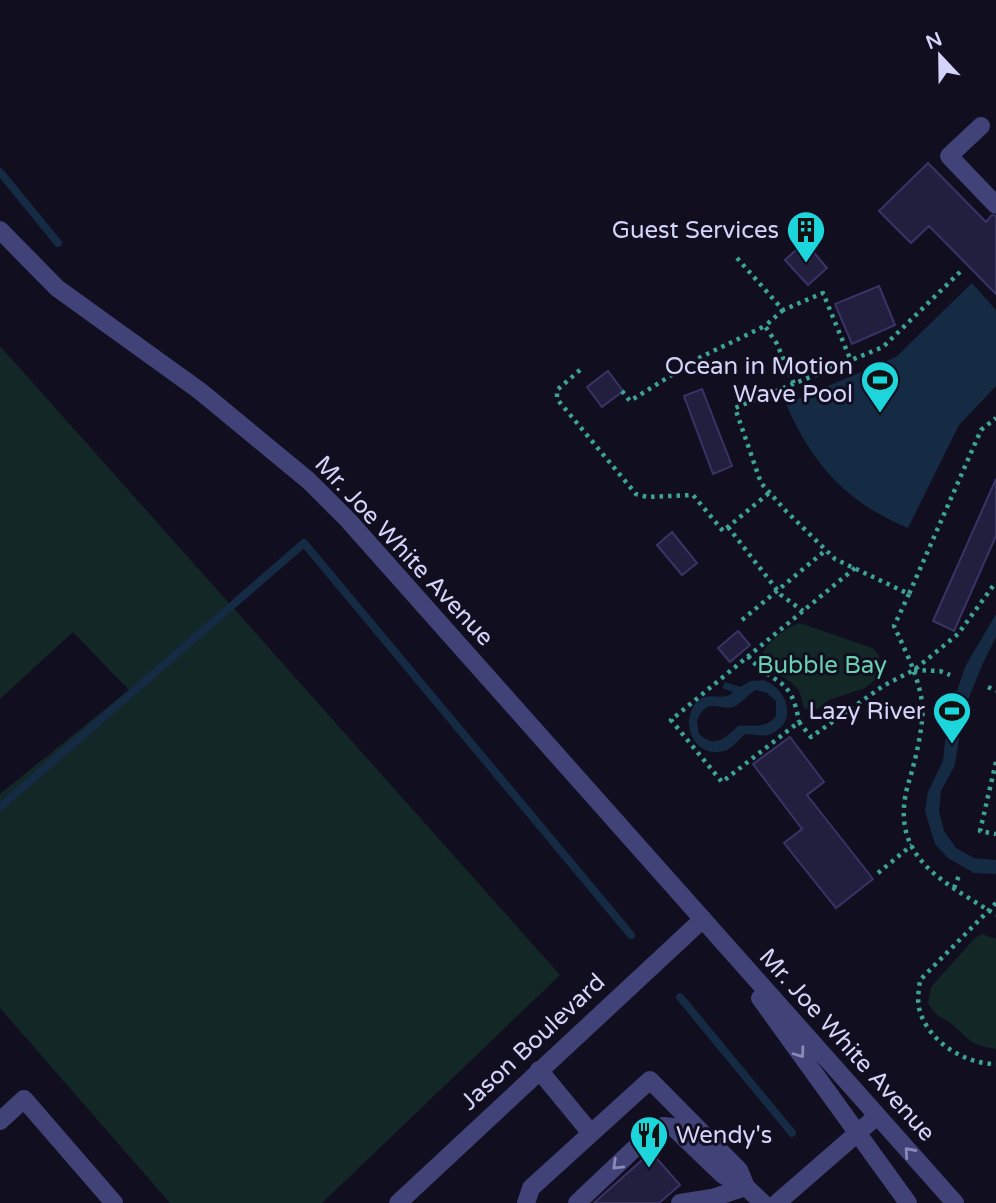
<svg xmlns="http://www.w3.org/2000/svg" width="996" height="1203" font-family="'Varela Round',sans-serif">
	<style>
		.green { fill: #132826 }
		.water { fill: #152a43; fill-rule: evenodd }
		.lines { fill: none; stroke-linecap: round; stroke-linejoin: round }
		.stream { stroke: #152a43; stroke-width: 8 }
		.building { fill: #221e3d; stroke: #393366; stroke-width: 2 }
		.path { stroke: #3da396; stroke-width: 4.5; stroke-dasharray: 3.5 5; stroke-linecap: butt }
		.minor { stroke: #404278; stroke-width: 18 }
		.oneway { stroke: #8a8ab8 }
		.labels { text-anchor: middle; dominant-baseline: central; stroke-width: 6; stroke-linejoin: round; paint-order: stroke }
		.poi-label { font-size: 24px; fill: #d4d3f9; stroke: #110f1f; text-anchor: end }
		.street-label { font-size: 24px; fill: #d4d3f9; stroke: #110f1f }
		.park-label { font-size: 24px; fill: #69cfae; stroke: #110f1f }
	</style>
	<rect width="100%" height="100%" fill="#110f1f"/>
	<!-- green -->
	<path class="green" d="M0,346L560,975L322,1203H170L0,1008V794L129,690L73,632L0,699Z
		M800,623L872,648L878,654L882,665L876,679L865,688L829,700L818,709H805C801,702 802,694 797,688C787,675 768,674 761,659C763,645 786,627 800,623Z
		M982,934L996,939V1049C969,1044 972,1042 953,1025C941,1016 937,1018 928,1003L931,987L975,938Z"/>
	<!-- water -->
	<path class="water" d="M972,283L996,310V386L959,425L908,528C847,503 812,464 786,404L896,357Z
		M996,614V637L983,663L963,712L955,765L941,791L939,811L944,831L956,848L974,858L996,860V874L974,873L948,858L935,844L925,811L928,792L943,761L948,716L966,665Z
		M763,680C786,688 799,719 773,733C764,738 755,734 745,734C738,740 733,748 724,751C698,758 682,731 692,709C703,686 723,704 733,692L722,688L725,682L740,687L751,681ZM756,690L767,693L776,701V716C765,730 753,724 738,726C725,738 715,749 699,734L697,721C708,693 721,715 737,705C744,701 748,694 756,690Z"/>
	<g class="lines">
		<!-- stream -->
		<path class="stream" d="M0,172L58,243
			M0,807L304,543L631,935
			M680,997L792,1133"/>
	</g>
	<!-- building -->
	<path class="building" d="M928,163L986,222L992,215L996,216V294L929,226L911,243L879,211Z
		M805,242L827,268L808,285L785,260Z
		M879,286L895,325L852,344L835,304Z
		M608,371L623,391L602,407L587,387Z
		M702,389L732,466L713,474L684,396Z
		M996,479V536L954,631L933,621Z
		M672,532L697,563L682,575L657,545Z
		M738,631L750,645L730,662L718,648Z
		M790,737L824,782L807,795L873,879L836,908L784,843L802,829L753,764Z
		M651,1152L680,1185L659,1203H594Z"/>
	<g class="lines">
		<!-- path -->
		<path class="path" d="M737,258L783,310L823,293L851,361
			M960,272L883,347L735,408L761,483L786,511L835,559L909,594L981,430L996,418
			M783,310L765,326L777,344L794,384
			M580,370L557,390V399L636,494L647,497L693,495L723,531L769,493
			M622,391L630,401L699,358L765,326
			M728,527L781,595L803,611
			M855,568L671,720L722,782L799,722L811,737L883,686L914,670L958,634L996,582
			M909,594L894,626C905,650 918,675 922,702C925,721 915,762 909,781C886,857 943,881 996,915
			M742,620L826,550
			M748,656C773,687 791,673 799,722
			M914,670L940,671L950,675
			M988,687L996,691
			M996,762L980,831L996,834
			M878,873L912,845
			M954,888L960,873
			M996,903L920,980C919,989 917,999 919,1008C927,1041 964,1064 996,1064"/>
		<!-- minor -->
		<path class="minor" d="M981,126L949,156L996,205
			M0,230L57,288L200,391L309,481L348,520L955,1203
			M760,998L908,1203
			M539,1070L590,1132
			M0,1121L24,1099L114,1203
			M398,1203L703,919
			M526,1203L531,1188L650,1080L739,1170L746,1187L763,1203
			M577,1203L654,1130L663,1126L673,1127L723,1175L746,1187
			M680,1203L712,1198
			M706,1203L712,1198L746,1187
			M777,1203L877,1116"/>
	</g>
	<!-- one-way arrows -->
	<defs><path id="oneway-chevron" d="M-2-3.5L2.5 0L-2 3.5" fill="none" stroke-width="1.6" stroke-linecap="round" stroke-linejoin="round" transform="scale(1.75)"/></defs>
	<g class="oneway">
		<use href="#oneway-chevron" transform="translate(800 1053) rotate(54)"/>
		<use href="#oneway-chevron" transform="translate(909 1152) rotate(-132)"/>
		<use href="#oneway-chevron" transform="translate(617 1165) rotate(136)"/>
	</g>
	<!-- icons -->
	<defs>
		<g id="building-pin" transform="scale(2.0125)"><path d="M0 17L-7.5 6A9.5 9.5 0 1 1 7.5 6Z" fill="#1dd6db" stroke="#110f1f"/><path d="M-4-6H4V6H1V3H-1V6H-4ZM-2.5-4.3h1.7v1.8h-1.7ZM.8-4.3h1.7v1.8H.8ZM-2.5-1h1.7V.8h-1.7ZM.8-1h1.7V.8H.8Z" fill="#111"/></g>
		<g id="stadium-pin" transform="scale(2.0125)"><path d="M0 17L-7.5 6A9.5 9.5 0 1 1 7.5 6Z" fill="#1dd6db" stroke="#110f1f"/><path d="M0-5a6.5 5 0 1 0 0 10a6.5 5 0 1 0 0-10ZM-3.5-1.8h7v3.6h-7Z" fill="#111"/></g>
		<g id="restaurant-pin" transform="scale(2.0125)"><path d="M0 17L-7.5 6A9.5 9.5 0 1 1 7.5 6Z" fill="#1dd6db" stroke="#110f1f"/><path d="M-5-6h1v4h1v-4h1v4h1v-4h1v5L-1.5 .5V6h-2V.5L-5-1ZM5-6V6H3V1.5H1.5Q1.5-4 5-6Z" fill="#111"/></g>
	</defs>
	<g fill-rule="evenodd">
		<use href="#building-pin" x="806" y="230"/>
		<use href="#stadium-pin" x="880" y="380"/>
		<use href="#stadium-pin" x="952" y="711"/>
		<use href="#restaurant-pin" x="649" y="1135"/>
	</g>
	<g class="labels">
		<!-- poi labels -->
		<g class="poi-label">
			<text x="779" y="230">Guest Services</text>
			<text x="853" y="366">Ocean in Motion<tspan x="853" dy="28">Wave Pool</tspan></text>
			<text x="925" y="711">Lazy River</text>
			<text x="676" y="1135" text-anchor="start">Wendy's</text>
		</g>
		<!-- street labels -->
		<g class="street-label">
			<text transform="translate(404 551) rotate(47)">Mr. Joe White Avenue</text>
			<text transform="translate(533 1042) rotate(-43)">Jason Boulevard</text>
			<text transform="translate(847 1045) rotate(48)">Mr. Joe White Avenue</text>
		</g>
		<!-- park labels -->
		<g class="park-label">
			<text x="822" y="665">Bubble Bay</text>
		</g>
	</g>
	<!-- north arrow -->
	<g transform="translate(940 56) rotate(338)" stroke="#110f1f" stroke-width="5" paint-order="stroke">
	<path d="M0-5L12 26L0 18L-12 26Z" fill="#d4d3f9"/>
	<text y="-10" font-size="19" font-weight="bold" text-anchor="middle" fill="#d4d3f9">N</text>
	</g>
</svg>
